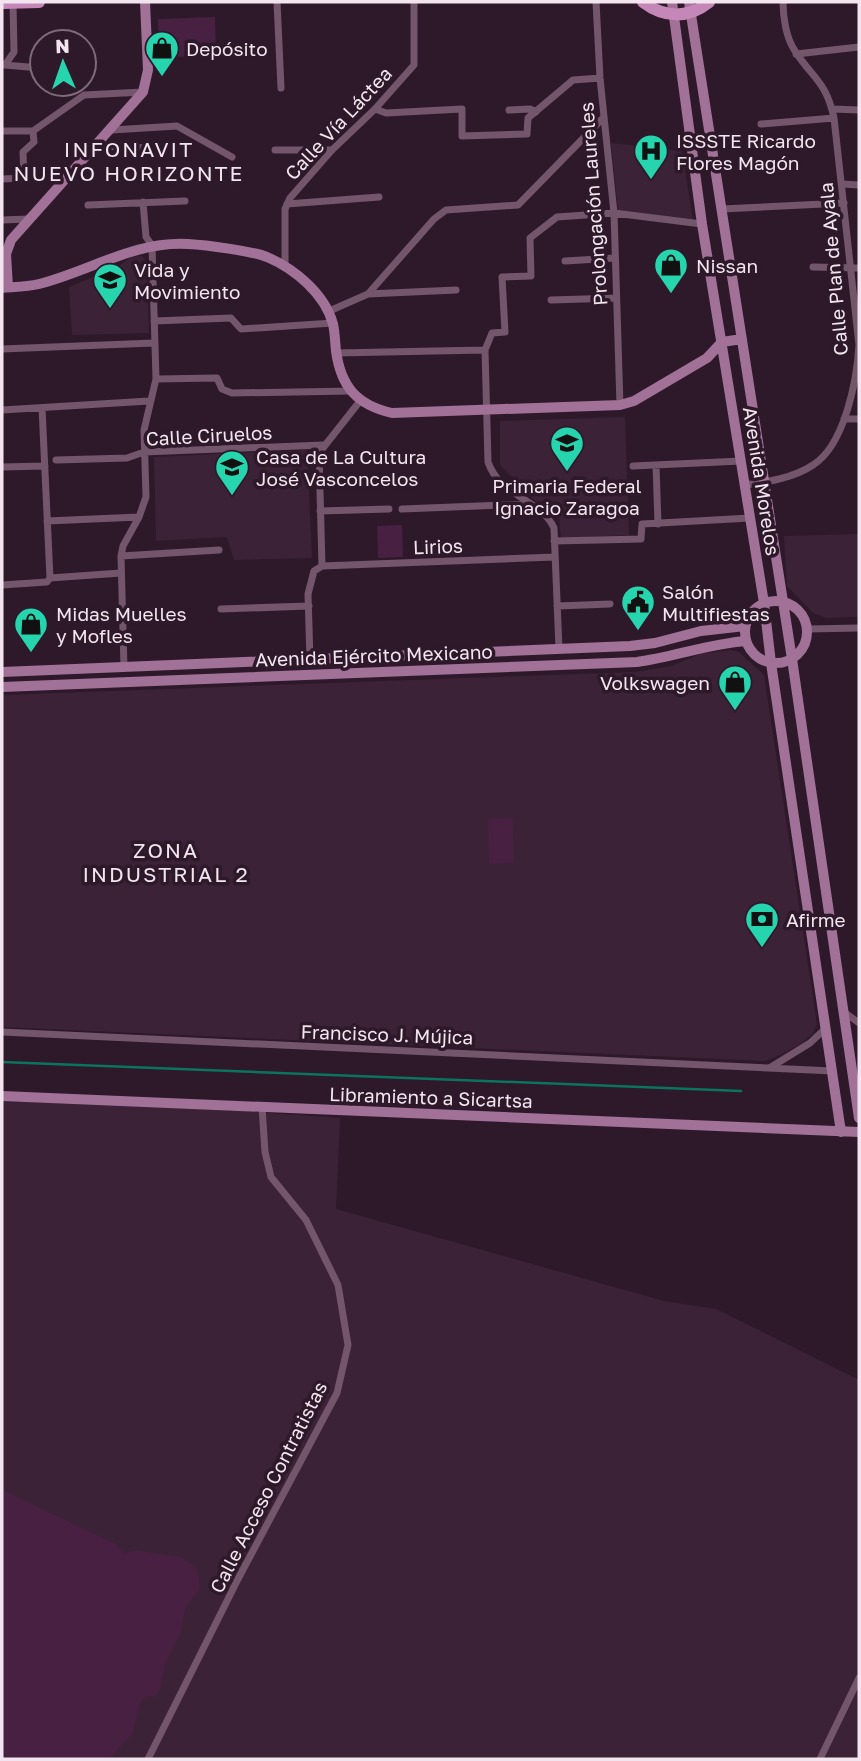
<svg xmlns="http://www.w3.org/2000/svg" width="861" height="1761" font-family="'Golos Text',sans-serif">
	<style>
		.built { fill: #3c2237 }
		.green { fill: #482041 }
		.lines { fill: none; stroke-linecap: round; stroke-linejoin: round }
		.stream { stroke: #0a755f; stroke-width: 2.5 }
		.street { stroke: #73556c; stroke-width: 7 }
		.secondary { stroke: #a17197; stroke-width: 10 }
		.primary { stroke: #c587b8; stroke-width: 12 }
		.labels { text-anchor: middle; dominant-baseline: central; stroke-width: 7; stroke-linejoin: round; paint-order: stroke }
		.poi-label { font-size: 19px; fill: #f3e5f0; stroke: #2e192a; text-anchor: start }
		.street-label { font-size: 19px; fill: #f3e5f0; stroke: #2e192a }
		.neighbourhood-label { font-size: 21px; letter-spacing: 2px; fill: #f3e5f0; stroke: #2e192a }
	</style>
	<rect width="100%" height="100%" fill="#2e192a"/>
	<!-- built -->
	<path class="built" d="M611,143L682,151L693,220L618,210Z
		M142,256L145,259L147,268L149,333L72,335L69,287L119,266L131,257Z
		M625,417L629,535L561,538L559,518L533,499L500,465V421Z
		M307,450L312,558L234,560L227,537L156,541L154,457Z
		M859,534V617L826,618L813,613L787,586L784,536Z
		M731,650L739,652L764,675L817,1024L813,1033L802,1043L780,1055L765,1061L2,1027V695L635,672L671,666L700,654Z
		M2,1101L240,1111L340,1118L336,1209L664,1301L716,1309L859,1380V1759H2Z"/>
	<!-- green -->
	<path class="green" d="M215,17L216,56L159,57L158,19Z
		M402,525L403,557L378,558L377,526Z
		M513,818L514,863L489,864L488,819Z
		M2,1490L116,1544L125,1554L132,1551H141L181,1557L195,1567L199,1575V1590L185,1609L181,1632L164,1666L160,1690L155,1697L148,1696L140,1703L132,1734L109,1759H2Z"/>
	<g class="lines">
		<!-- stream -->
		<path class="stream" d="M2,1062L741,1091"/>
		<!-- street -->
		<path class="street" d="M277,2L281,88
			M596,2L600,78L614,213L620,405
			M796,54L859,47
			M2,65H5L14,52L13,3
			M5,65L40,68
			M375,109L386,113L462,109V136L527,134L528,118L573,80L600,78
			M832,109L859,110
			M509,110L530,109L536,112
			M761,124L834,118
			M112,130L177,126L232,157
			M2,131H33L84,95L143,92
			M94,146L153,148L159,154
			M275,150H332
			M2,179L24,178L23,152L34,142L33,131
			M842,184L859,185
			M287,204L379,197
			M88,205L185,201
			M722,209L844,203
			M2,220L28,219
			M565,261L615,258
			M285,266V209L290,198L332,150L375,109L414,65V2
			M813,267L859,268
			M368,294L456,290
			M551,300L616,298
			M327,312L368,294L434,219L446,210L518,205L604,117
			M154,321L231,318L241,329L333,323
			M2,349L154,343
			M336,353L485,350
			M156,379L217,378L222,389L232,393L351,391
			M42,408L50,578
			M2,410L149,401
			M844,419H859
			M56,460L127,458L144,452L323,445
			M656,465L658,524
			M633,466L741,461
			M2,467L45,466
			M745,485C767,482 794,478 813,465C845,445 857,379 859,345L834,118C826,81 813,79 795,51C786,38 783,17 783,2
			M402,509L528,504
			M320,511L389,509
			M47,521L139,517
			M554,541L641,539L642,524L750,518
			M121,556L219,550
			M322,566L555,557
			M2,585L47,582L50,578L121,573
			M557,606L610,604
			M221,609L309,606
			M808,629L859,628
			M559,649L554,528C541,499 500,497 488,462L485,350L492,333L505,332L502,277L531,276L530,238L557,217L614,213L702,224
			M310,660L308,594L314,571L322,566L319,453L360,401
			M124,668L121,556L123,546L139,517L146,497L144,430L156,379L152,245L146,237L143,202
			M844,1012L859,1023
			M2,1032L833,1071
			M771,1067L810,1043L826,1028
			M148,1759L238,1579L337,1393L348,1345L338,1285L306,1220L271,1177L265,1152L262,1107
			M820,1759L859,1678"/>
		<!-- secondary -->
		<path class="secondary" d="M672,2L702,224L764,603L771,663L841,1132
			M689,2L792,659L859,1118
			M8,287L6,254L11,240L143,92L148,70L145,2
			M2,288C14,287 27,287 39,284C90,271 134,241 188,244C206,245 252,251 267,257C295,269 325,294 333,324C335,333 335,342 336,351C341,387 357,405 392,413L620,405L634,401L707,358L722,342L742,339
			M745 632a31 31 0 1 1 62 0a31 31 0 1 1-62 0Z
			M2,672L630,646L655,643L701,631L745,626
			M2,687L637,662C674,657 708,644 746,641
			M2,1096L859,1132"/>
		<!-- primary -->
		<path class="primary" d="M643,2C664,18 688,19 709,2
			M2,3L39,2"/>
	</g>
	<!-- icons -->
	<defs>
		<g id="shop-pin" transform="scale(1.75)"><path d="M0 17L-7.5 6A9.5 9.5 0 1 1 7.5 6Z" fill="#26d5ae" stroke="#2e192a"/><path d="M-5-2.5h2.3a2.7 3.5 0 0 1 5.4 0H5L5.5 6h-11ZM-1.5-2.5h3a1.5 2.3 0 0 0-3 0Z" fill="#111"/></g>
		<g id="hospital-pin" transform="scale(1.75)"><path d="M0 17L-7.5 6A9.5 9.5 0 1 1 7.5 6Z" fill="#26d5ae" stroke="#2e192a"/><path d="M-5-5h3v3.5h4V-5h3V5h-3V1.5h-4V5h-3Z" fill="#111"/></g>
		<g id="school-pin" transform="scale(1.75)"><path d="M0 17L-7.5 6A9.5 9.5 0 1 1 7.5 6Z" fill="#26d5ae" stroke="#2e192a"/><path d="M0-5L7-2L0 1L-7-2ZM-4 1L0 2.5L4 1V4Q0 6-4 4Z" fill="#111"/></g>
		<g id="civic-pin" transform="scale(1.75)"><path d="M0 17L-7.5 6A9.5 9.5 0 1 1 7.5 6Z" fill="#26d5ae" stroke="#2e192a"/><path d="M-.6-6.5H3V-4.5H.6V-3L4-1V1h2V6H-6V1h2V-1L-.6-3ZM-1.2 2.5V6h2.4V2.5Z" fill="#111"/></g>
		<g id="bank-pin" transform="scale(1.75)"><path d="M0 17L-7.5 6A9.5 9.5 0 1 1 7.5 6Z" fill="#26d5ae" stroke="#2e192a"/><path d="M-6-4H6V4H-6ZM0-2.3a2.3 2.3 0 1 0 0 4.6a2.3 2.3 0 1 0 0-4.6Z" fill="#111"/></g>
	</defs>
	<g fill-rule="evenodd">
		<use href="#shop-pin" x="162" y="48"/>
		<use href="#hospital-pin" x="651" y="151"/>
		<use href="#shop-pin" x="671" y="265"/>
		<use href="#school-pin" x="110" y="280"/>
		<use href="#school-pin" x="567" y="443"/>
		<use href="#school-pin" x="232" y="467"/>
		<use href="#civic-pin" x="638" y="602"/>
		<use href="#shop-pin" x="31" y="624"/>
		<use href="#shop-pin" x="735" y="682"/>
		<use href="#bank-pin" x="762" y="919"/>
	</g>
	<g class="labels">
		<!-- poi labels -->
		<g class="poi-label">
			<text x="186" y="48">Depósito</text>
			<text x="676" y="140">ISSSTE Ricardo<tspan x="676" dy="22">Flores Magón</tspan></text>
			<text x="696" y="265">Nissan</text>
			<text x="134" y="269">Vida y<tspan x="134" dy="22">Movimiento</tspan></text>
			<text x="256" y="456">Casa de La Cultura<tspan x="256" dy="22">José Vasconcelos</tspan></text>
			<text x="567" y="485" text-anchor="middle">Primaria Federal<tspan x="567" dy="22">Ignacio Zaragoa</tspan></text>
			<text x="662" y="591">Salón<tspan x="662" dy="22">Multifiestas</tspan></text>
			<text x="56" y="613">Midas Muelles<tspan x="56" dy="22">y Mofles</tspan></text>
			<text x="710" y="682" text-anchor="end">Volkswagen</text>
			<text x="786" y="919">Afirme</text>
		</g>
		<!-- street labels -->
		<g class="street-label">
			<text transform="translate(338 123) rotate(-47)">Calle Vía Láctea</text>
			<text transform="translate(593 204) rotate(-94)">Prolongación Laureles</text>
			<text transform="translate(833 269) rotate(-95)">Calle Plan de Ayala</text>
			<text transform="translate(209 435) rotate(-3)">Calle Ciruelos</text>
			<text transform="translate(762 481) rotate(81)">Avenida Morelos</text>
			<text transform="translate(438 546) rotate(-2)">Lirios</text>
			<text transform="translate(374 655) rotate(-2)">Avenida Ejército Mexicano</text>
			<text transform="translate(387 1034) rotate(2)">Francisco J. Mújica</text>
			<text transform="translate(431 1097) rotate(2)">Libramiento a Sicartsa</text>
			<text transform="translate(268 1487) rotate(-63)">Calle Acceso Contratistas</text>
		</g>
		<!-- neighbourhood labels -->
		<g class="neighbourhood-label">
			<text x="129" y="149">INFONAVIT<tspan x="129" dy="24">NUEVO HORIZONTE</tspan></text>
			<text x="166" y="850">ZONA<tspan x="166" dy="24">INDUSTRIAL 2</tspan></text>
		</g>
	</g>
	<!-- border -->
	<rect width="861" height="1761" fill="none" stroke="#f3e5f0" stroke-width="7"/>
	<!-- north arrow -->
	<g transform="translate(63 63) rotate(358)"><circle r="33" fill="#2e192a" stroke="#7d6b79" stroke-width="2"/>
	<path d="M0-5L12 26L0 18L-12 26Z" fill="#26d5ae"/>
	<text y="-10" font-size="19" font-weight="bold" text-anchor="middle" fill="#f3e5f0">N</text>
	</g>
</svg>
